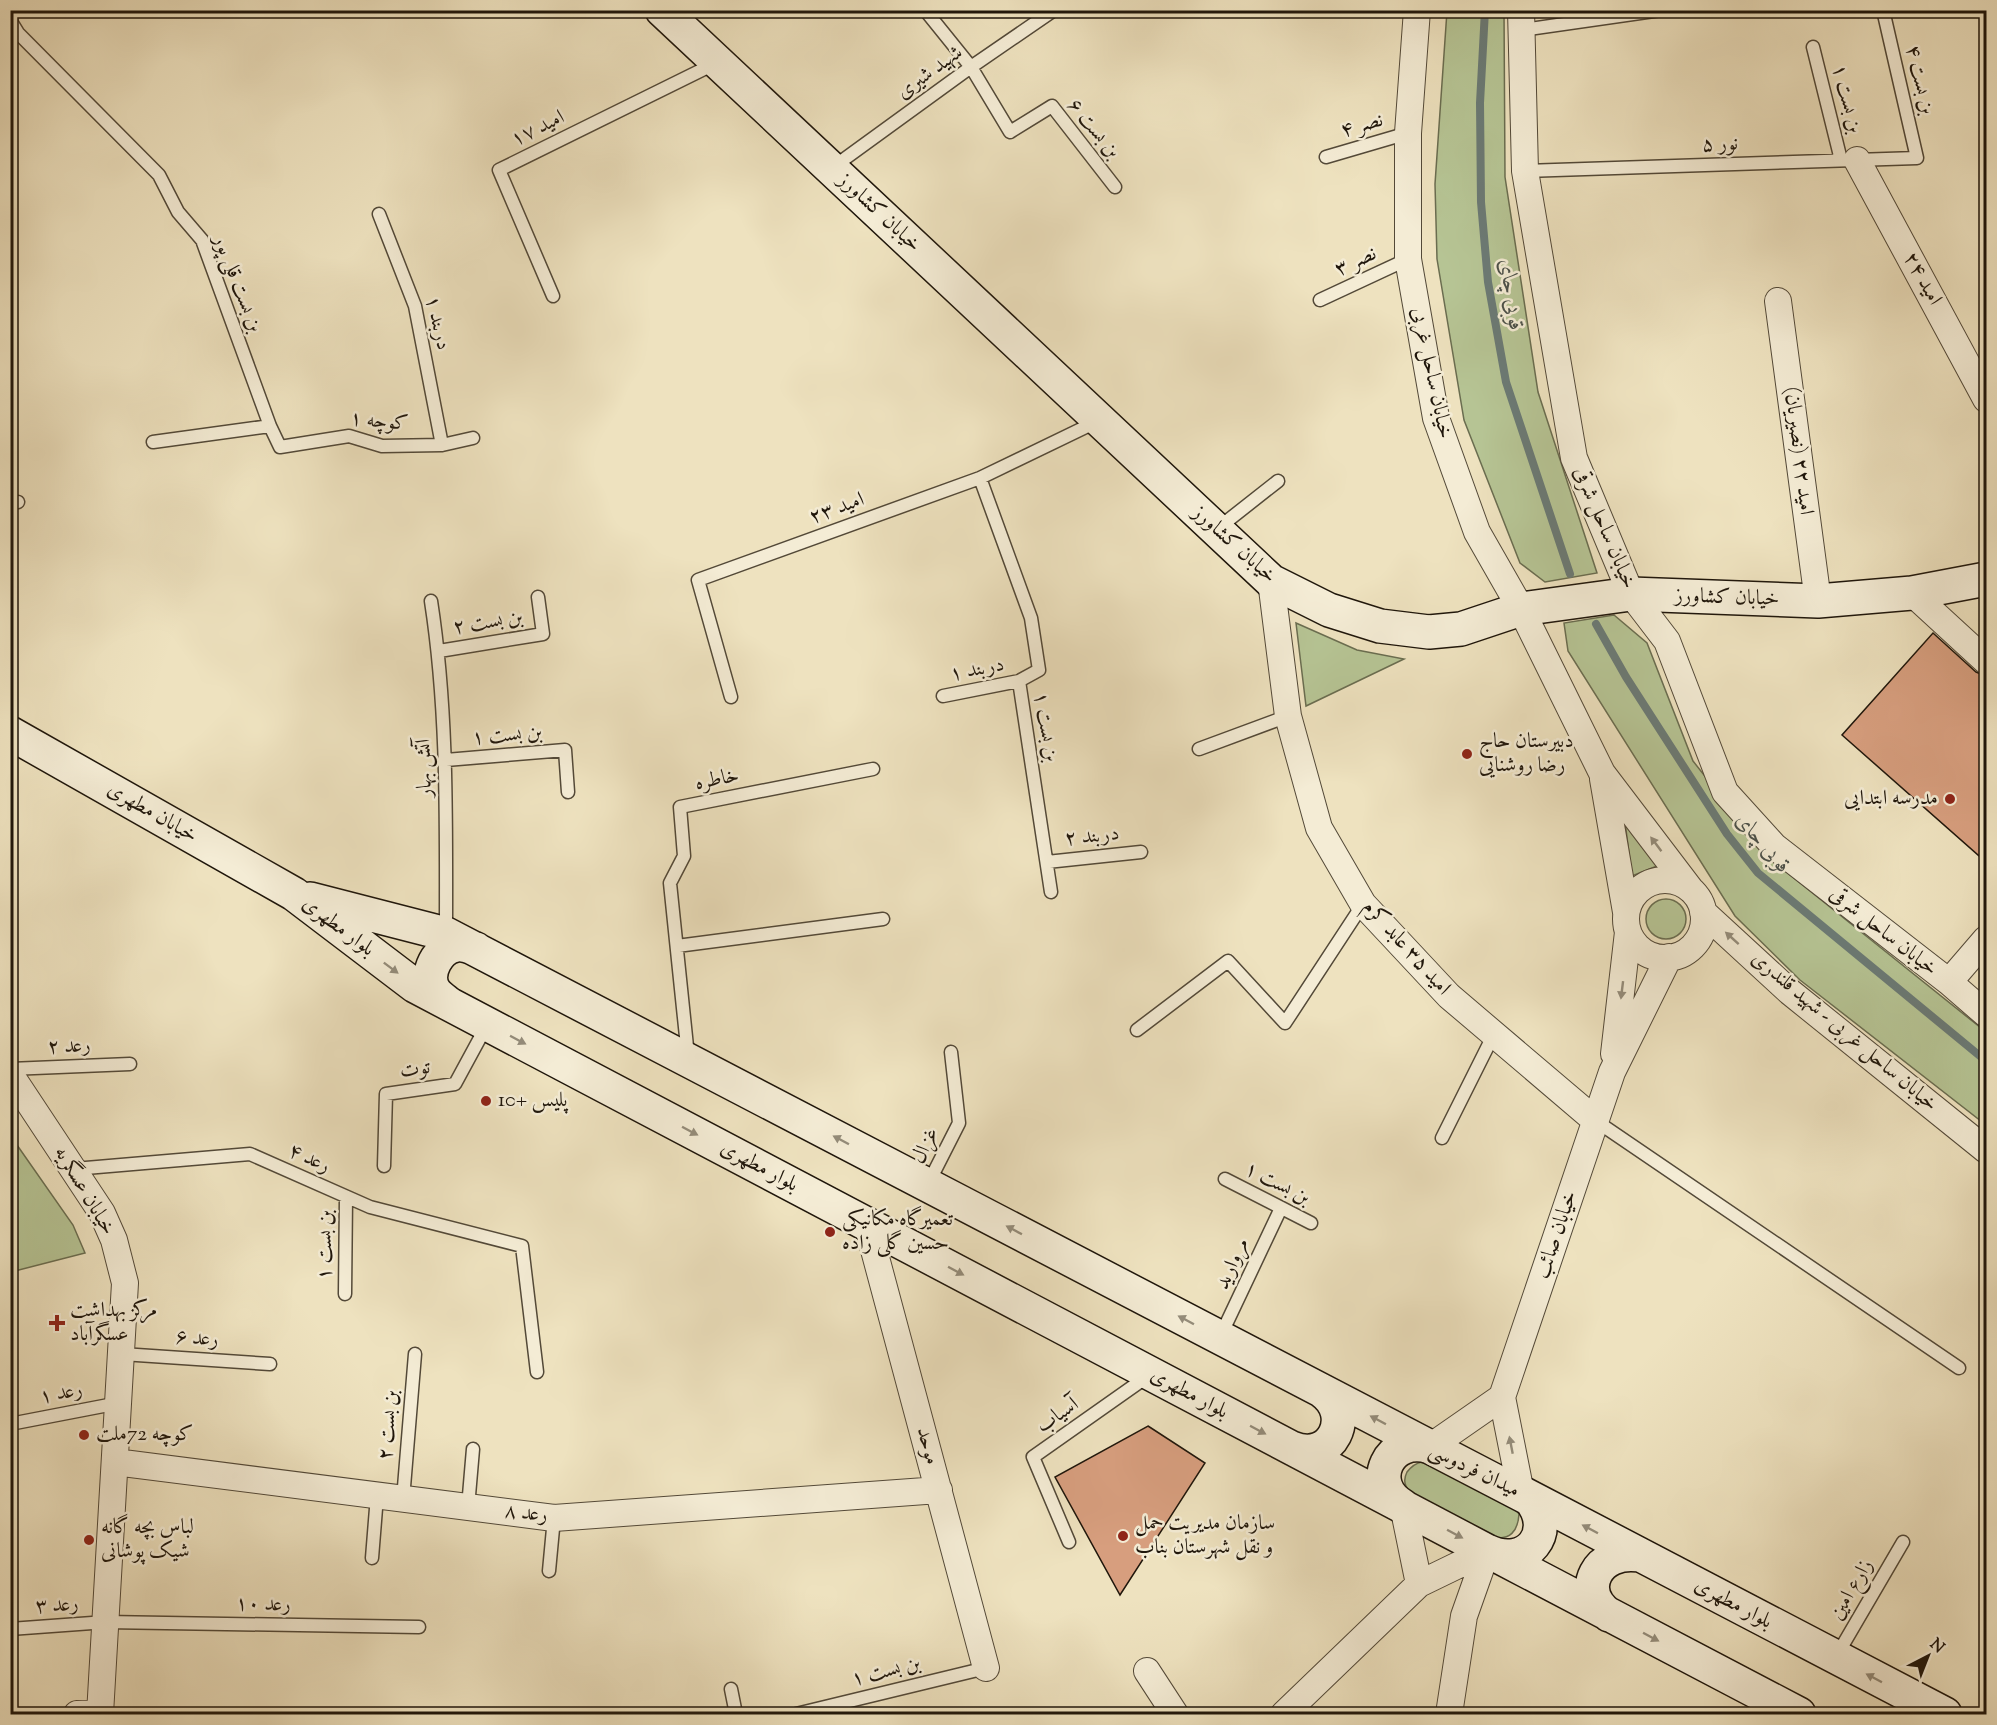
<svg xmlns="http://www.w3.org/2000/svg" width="1997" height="1725" font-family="'Sorts Mill Goudy',Amiri,serif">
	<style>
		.green { fill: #b6c494; stroke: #6a6d50; stroke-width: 1.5 }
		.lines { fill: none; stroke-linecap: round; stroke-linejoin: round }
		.stream { stroke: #6b7a75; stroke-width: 8 }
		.building { fill: #d79e7e; stroke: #1f160b; stroke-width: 1.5 }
		.service-casing { stroke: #534938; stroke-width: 15 }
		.minor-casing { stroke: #534938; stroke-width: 28 }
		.secondary-casing { stroke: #1f160b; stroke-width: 36 }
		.service { stroke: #f4ecd5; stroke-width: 12 }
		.minor { stroke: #f4ecd5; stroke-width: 26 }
		.secondary { stroke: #f4ecd5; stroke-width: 33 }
		.oneway { fill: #948c7a }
		.poi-dot { fill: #8f2418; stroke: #f4ecd5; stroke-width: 2 }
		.labels { text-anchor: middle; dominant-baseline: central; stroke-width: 5; stroke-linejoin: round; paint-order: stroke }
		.street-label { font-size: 21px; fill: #1f160b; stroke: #f4ecd5 }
		.poi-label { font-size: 21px; fill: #1f160b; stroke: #f4ecd5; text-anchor: start }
		.water-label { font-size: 22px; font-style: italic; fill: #4b5049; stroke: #f4ecd5 }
	</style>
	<rect width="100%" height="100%" fill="#eee2bf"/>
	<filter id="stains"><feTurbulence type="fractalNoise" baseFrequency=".00333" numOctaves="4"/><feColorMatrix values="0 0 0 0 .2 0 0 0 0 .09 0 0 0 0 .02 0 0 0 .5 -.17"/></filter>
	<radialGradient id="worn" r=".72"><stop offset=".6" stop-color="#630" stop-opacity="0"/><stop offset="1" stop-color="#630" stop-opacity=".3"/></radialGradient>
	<!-- green -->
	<path class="green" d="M1447,11H1504L1505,177L1538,392L1597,573L1545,582L1520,563L1464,420L1437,259L1435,184Z
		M1614,615L1647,643L1693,761L1770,859L1986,1032V1125L1800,980L1735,916L1568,651L1564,623Z
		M1296,623L1357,650L1404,659L1306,706Z
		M1625,822L1657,866L1632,876Z
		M1646 919a20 20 0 1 1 40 0a20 20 0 1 1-40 0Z
		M10,1135L73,1225L85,1253L11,1272Z
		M1422,1462L1513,1506L1519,1514C1518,1531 1510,1541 1492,1537C1475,1528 1413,1502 1406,1486C1404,1482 1405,1476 1407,1472C1411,1467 1416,1463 1422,1462Z"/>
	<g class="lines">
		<!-- stream -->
		<path class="stream" d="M1485,10L1480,103L1481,202L1488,282L1506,382L1570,574
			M1596,624L1626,677L1727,834L1758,873L1986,1061"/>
	</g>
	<!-- building -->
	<path class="building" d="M1933,633L1976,672L1986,676V862L1842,735Z
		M1148,1426L1205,1463L1120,1595L1055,1477Z"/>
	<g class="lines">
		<!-- service casing -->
		<g class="service-casing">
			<path id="service" d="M925,10L971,67L1010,132L1052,106L1115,187
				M10,20L18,33L159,175L178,212L202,240L270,426L280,447L349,436L382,446L442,445L473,438
				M1522,30L1661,10
				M1813,47L1841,160
				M1326,157L1408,133
				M832,168L971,67L1054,10
				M1525,171L1917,158L1883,10
				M379,214L415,306L442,445
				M553,296L499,170L716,63
				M1320,300L1408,259
				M153,442L270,426
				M980,478L1031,618L1039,670L1019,681L1051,892
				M10,503L18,502
				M1217,529L1278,481
				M431,601C448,711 446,822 446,933
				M439,651L543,634L538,597
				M943,696L1019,681
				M731,697L698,580L980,478L1098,421
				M1199,749L1288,716
				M446,760L565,750L568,792
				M1047,862L1141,852
				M677,946L883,919
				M1137,1030L1228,961L1285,1023L1363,904
				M688,1056L670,883L684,856L680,807L873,769
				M10,1069L130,1064
				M1596,1121L1959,1368
				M1442,1138L1494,1034
				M384,1166L386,1094L455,1084L487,1025
				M74,1169L250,1154L370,1207L522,1246L537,1372
				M1225,1179L1311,1223
				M928,1184L959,1123L951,1052
				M345,1294L346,1197
				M1220,1337L1281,1208
				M122,1354L270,1364
				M10,1424L119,1403
				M403,1499L415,1354
				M468,1507L473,1449
				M1069,1542L1033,1457L1148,1376
				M372,1558L377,1496
				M549,1571L554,1518
				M10,1629L106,1622L419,1627
				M1837,1655L1903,1542
				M731,1689L736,1714
				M796,1714L986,1668"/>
		</g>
		<!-- minor casing -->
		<g class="minor-casing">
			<path id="minor" d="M1417,10L1408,133V259L1436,418L1477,532L1521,609L1602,773L1691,890
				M1521,10L1525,171L1574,458L1631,594L1667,641L1725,792L1774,846L1949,982L1986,1014
				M1857,160L1986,399
				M1778,301L1818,601
				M1271,581L1288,716L1319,828L1363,904L1449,996L1596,1121
				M1912,593L1986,661
				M1603,779L1626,912
				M1626 919a39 39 0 1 1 78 0a39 39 0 1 1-78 0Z
				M1703,912L1790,992L1986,1150
				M1949,982L1986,939
				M1614,1054L1628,932
				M10,1074L102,1213L114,1240L125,1283L100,1714
				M867,1224L986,1668
				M1430,1447L1502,1397
				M115,1462L554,1518L939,1490
				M1521,1493L1502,1397L1612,1072L1669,957
				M1403,1506L1419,1584
				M1147,1671L1175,1714
				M77,1714L100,1713
				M1284,1714L1419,1584L1487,1551
				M1449,1714L1464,1616L1487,1551"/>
		</g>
		<!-- secondary casing -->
		<g class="secondary-casing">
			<path id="secondary" d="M662,10L1271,581L1329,610L1380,626L1429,632L1461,629L1521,609L1631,594L1818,601L1912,593L1986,579
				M10,733L294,894L415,986L1487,1551C1527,1570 1557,1532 1530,1499L1430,1447C1389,1434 1365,1484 1403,1506
				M310,899L446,934L1430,1447
				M448,1003C443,999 437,995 434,990C424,974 438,947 457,945C463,944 470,947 476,949
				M1292,1448C1332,1464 1356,1415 1322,1391
				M1524,1494L1945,1714
				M1494,1554L1799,1714
				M1609,1615C1575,1590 1598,1549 1639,1555"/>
		</g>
		<!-- service -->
		<use href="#service" class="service"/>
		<!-- minor -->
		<use href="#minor" class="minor"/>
		<!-- secondary -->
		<use href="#secondary" class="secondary"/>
	</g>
	<!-- one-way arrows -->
	<defs><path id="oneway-solid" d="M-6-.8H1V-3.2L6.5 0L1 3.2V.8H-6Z" transform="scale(1.5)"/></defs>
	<g class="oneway">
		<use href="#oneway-solid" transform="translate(1656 844) rotate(-127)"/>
		<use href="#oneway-solid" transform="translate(1732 938) rotate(-138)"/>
		<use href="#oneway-solid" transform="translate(391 968) rotate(37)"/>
		<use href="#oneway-solid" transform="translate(1622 990) rotate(97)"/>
		<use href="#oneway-solid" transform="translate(518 1040) rotate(28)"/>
		<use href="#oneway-solid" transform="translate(690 1131) rotate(28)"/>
		<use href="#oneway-solid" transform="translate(841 1140) rotate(-152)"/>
		<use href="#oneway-solid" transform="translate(1014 1230) rotate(-152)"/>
		<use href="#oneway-solid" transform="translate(956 1271) rotate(28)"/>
		<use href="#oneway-solid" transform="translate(1186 1320) rotate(-152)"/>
		<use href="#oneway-solid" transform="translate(1378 1420) rotate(-152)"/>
		<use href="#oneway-solid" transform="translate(1258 1430) rotate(28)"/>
		<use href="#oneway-solid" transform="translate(1511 1445) rotate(-101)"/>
		<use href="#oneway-solid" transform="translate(1590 1529) rotate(-152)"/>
		<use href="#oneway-solid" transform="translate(1455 1534) rotate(28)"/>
		<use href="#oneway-solid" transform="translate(1651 1637) rotate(28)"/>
		<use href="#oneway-solid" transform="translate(1874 1678) rotate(-152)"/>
	</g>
	<!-- markers -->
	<g class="poi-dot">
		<circle cx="1467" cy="754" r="6"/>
		<circle cx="1950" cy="799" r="6"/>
		<circle cx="486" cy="1101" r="6"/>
		<circle cx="830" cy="1232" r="6"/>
		<path d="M54 1314h6v6h6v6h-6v6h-6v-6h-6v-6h6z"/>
		<circle cx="84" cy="1435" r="6"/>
		<circle cx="1123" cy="1536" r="6"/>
		<circle cx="89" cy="1540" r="6"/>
	</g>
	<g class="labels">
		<!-- street labels -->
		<g class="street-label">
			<text transform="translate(930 73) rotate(-36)">شهید شیری</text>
			<text transform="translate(1919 80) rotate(77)">بن بست ۴</text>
			<text transform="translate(1846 99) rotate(76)">بن بست ۱</text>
			<text transform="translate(1362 126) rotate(-16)">نصر ۴</text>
			<text transform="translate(538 129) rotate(-26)">امید ۱۷</text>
			<text transform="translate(1093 129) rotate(51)">بن بست ۶</text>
			<text transform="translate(1720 145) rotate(-2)">نور ۵</text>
			<text transform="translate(879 213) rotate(43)">خیابان کشاورز</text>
			<text transform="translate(1356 262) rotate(-25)">نصر ۳</text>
			<text transform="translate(1922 279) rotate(61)">امید ۲۴</text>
			<text transform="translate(237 284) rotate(69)">بن بست قلی پور</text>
			<text transform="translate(437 323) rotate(77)">دربند ۱</text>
			<text transform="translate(1431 373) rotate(78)">خیابان ساحل غربی</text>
			<text transform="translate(379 422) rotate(6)">کوچه ۱</text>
			<text transform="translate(1798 451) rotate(83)">امید ۲۲ (نصیریان)</text>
			<text transform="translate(837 509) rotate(-20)">امید ۲۳</text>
			<text transform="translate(1604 528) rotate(67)">خیابان ساحل شرقی</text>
			<text transform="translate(1234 545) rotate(42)">خیابان کشاورز</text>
			<text transform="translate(1727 598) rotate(2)">خیابان کشاورز</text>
			<text transform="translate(488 623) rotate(-9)">بن بست ۲</text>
			<text transform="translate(977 670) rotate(-11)">دربند ۱</text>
			<text transform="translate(1045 727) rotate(81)">بن بست ۱</text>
			<text transform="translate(507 736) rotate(-5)">بن بست ۱</text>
			<text transform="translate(425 768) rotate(-92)">آتش بهار</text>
			<text transform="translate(717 780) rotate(-11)">خاطره</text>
			<text transform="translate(152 813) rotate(30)">خیابان مطهری</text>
			<text transform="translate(1092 837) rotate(-6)">دربند ۲</text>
			<text transform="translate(338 927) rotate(37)">بلوار مطهری</text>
			<text transform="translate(1883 932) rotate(38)">خیابان ساحل شرقی</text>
			<text transform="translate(1406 948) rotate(48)">امید ۳۵ عابد کرم</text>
			<text transform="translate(1844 1032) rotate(40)">خیابان ساحل غربی - شهید قلندری</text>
			<text transform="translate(69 1047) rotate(-3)">رعد ۲</text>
			<text transform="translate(415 1070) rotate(-9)">توت</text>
			<text transform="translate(926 1146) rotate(-64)">غزال</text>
			<text transform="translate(309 1159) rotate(24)">رعد ۴</text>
			<text transform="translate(759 1167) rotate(28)">بلوار مطهری</text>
			<text transform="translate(1277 1184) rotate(27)">بن بست ۱</text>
			<text transform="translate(84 1191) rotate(59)">خیابان عسگریه</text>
			<text transform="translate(1557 1235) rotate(-71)">خیابان صائب</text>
			<text transform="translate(326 1245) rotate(-89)">بن بست ۱</text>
			<text transform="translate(1233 1264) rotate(-65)">مروارید</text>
			<text transform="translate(197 1339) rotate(4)">رعد ۶</text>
			<text transform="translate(61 1394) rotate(-11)">رعد ۱</text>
			<text transform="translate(1189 1394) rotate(28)">بلوار مطهری</text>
			<text transform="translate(1058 1416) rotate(-35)">آسیاب</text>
			<text transform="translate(389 1425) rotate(-85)">بن بست ۲</text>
			<text transform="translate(927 1446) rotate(75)">موحد</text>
			<text transform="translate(1474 1471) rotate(26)">میدان فردوسی</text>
			<text transform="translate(526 1514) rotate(6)">رعد ۸</text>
			<text transform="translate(1852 1590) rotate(-60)">زارع امین</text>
			<text transform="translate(1733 1604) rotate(28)">بلوار مطهری</text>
			<text transform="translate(263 1605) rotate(1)">رعد ۱۰</text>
			<text transform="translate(57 1606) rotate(-4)">رعد ۳</text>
			<text transform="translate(886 1672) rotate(-14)">بن بست ۱</text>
		</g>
		<!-- poi labels -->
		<g class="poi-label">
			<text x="1479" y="742">دبیرستان حاج<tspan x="1479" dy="24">رضا روشنایی</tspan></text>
			<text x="1938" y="799" text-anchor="end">مدرسه ابتدایی</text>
			<text x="498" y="1101">پلیس +10</text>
			<text x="842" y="1220">تعمیرگاه مکانیکی<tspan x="842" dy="24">حسین گلی زاده</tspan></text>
			<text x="70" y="1311">مرکز بهداشت<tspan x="70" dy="24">عسگرآباد</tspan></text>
			<text x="96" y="1435">کوچه 72ملت</text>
			<text x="1135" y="1524">سازمان مدیریت حمل<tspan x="1135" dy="24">و نقل شهرستان بناب</tspan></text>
			<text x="101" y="1528">لباس بچه گانه<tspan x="101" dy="24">شیک پوشانی</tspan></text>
		</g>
		<!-- water labels -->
		<g class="water-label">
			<text transform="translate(1510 295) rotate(82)">قوبی چای</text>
			<text transform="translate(1762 844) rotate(49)">قوبی چای</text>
		</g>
	</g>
	<!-- margin -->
	<rect width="1997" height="1725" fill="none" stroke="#eee2bf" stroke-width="36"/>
	<rect x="12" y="12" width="1973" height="1701" fill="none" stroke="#1f160b" stroke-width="3"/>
	<rect x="18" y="18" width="1961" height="1689" fill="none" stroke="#1f160b" stroke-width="1.5"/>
	<!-- north arrow -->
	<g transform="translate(1928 1656) rotate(42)" stroke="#f4ecd5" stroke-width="4.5" paint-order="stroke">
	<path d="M0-4.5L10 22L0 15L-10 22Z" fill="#1f160b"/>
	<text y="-9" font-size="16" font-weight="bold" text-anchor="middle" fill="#1f160b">N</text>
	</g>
	<rect width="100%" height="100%" filter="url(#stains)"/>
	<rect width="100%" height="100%" fill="url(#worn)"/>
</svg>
